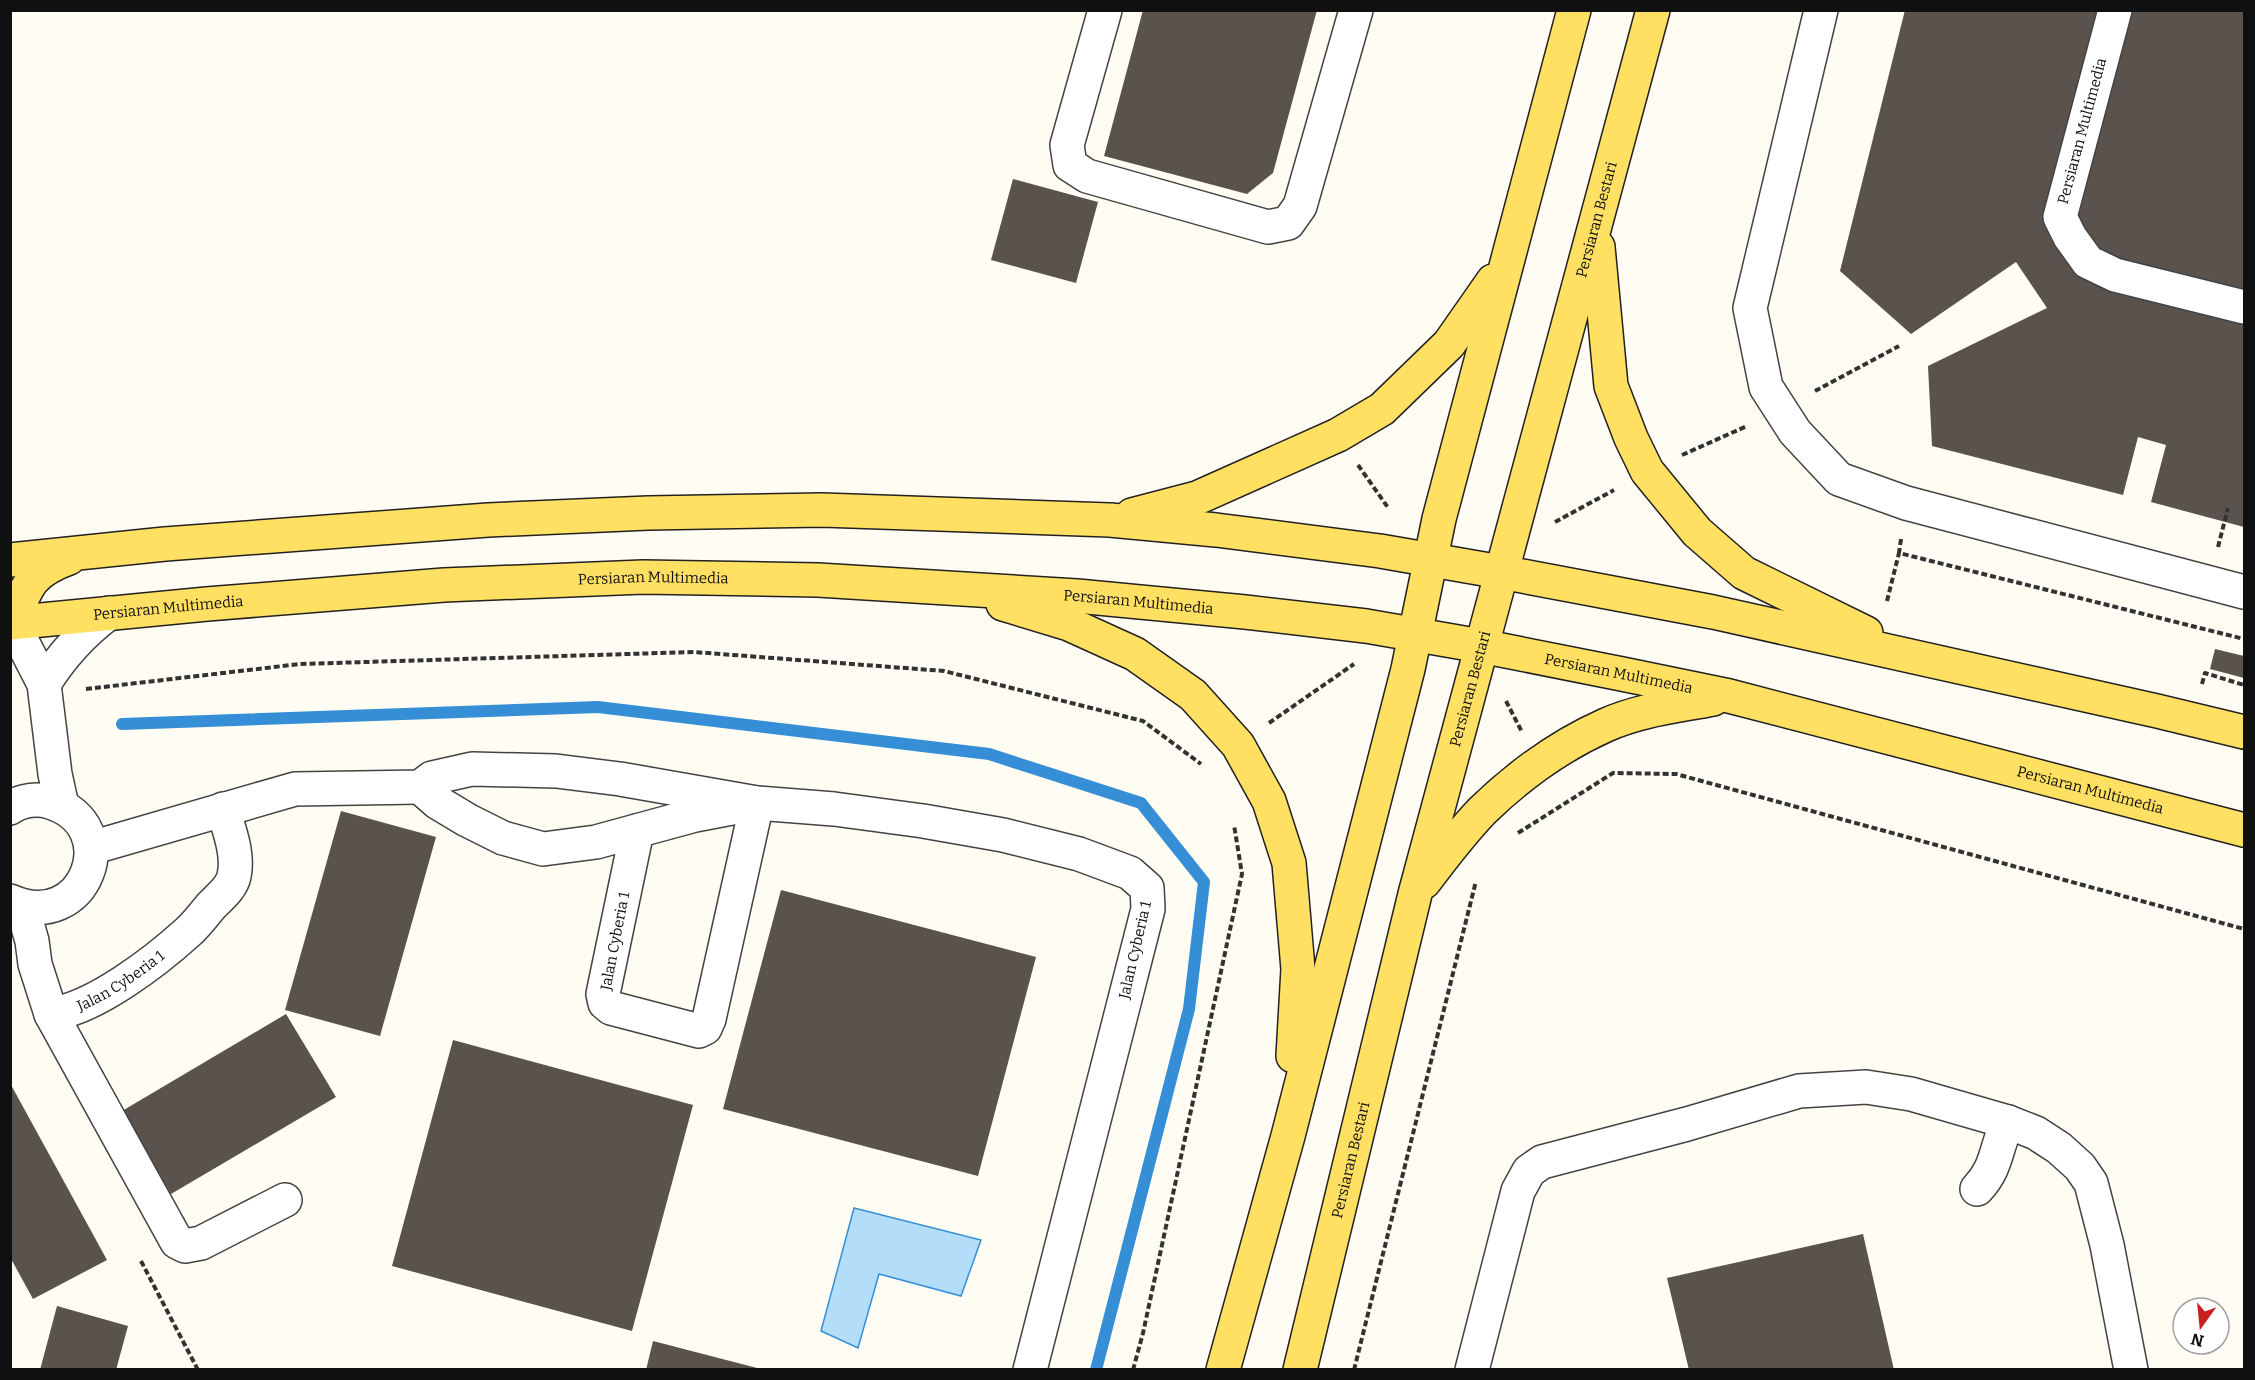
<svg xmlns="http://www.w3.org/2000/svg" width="2255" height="1380" font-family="Bitter,serif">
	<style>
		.water { fill: #b4ddfa; stroke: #368fd6; stroke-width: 1.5 }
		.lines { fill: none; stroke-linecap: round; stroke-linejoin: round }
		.stream { stroke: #368fd6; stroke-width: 12 }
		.building { fill: #5a524c }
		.minor-casing { stroke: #434343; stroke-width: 36 }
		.major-casing { stroke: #212121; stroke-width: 36 }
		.path { stroke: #323232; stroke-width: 4; stroke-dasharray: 6 3; stroke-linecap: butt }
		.minor { stroke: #fff; stroke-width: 33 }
		.major { stroke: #ffe063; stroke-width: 33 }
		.labels { text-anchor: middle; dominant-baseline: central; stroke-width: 6; stroke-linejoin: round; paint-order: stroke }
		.street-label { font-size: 15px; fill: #101010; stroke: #fff }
	</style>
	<rect width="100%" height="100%" fill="#fffdf3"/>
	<!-- water -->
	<path class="water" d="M854,1208L981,1240L961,1296L879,1274L858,1348L821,1331Z"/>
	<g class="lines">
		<!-- stream -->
		<path class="stream" d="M122,724L598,707L989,754L1141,803L1204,882L1189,1009L1096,1370"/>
	</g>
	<!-- building -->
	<path class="building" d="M1143,10H1317L1273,173L1247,194L1104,156Z
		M1905,10H2244V527L2151,502L2166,445L2138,437L2123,495L1932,446L1928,366L2047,308L2016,262L1911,334L1840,271Z
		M1013,179L1098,202L1076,283L991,260Z
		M2215,649L2244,656V678L2210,669Z
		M341,811L436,837L380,1036L285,1010Z
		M781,890L1036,957L978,1176L723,1109Z
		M286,1014L336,1097L171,1194L122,1111Z
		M453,1040L693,1105L632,1331L392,1266Z
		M10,1083L107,1260L33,1299L10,1257Z
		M1863,1234L1894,1370H1689L1667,1278Z
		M57,1306L128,1326L116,1370H40Z
		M653,1341L761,1369V1370H646Z"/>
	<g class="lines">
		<!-- minor casing -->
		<g class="minor-casing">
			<g id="minor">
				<path d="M1105,10L1067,145L1070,165L1087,176L1268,227L1288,223L1300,206L1356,10"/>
				<path d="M1821,10L1750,308L1766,387L1795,432L1839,479L1906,503L2244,592"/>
				<path d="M2115,10L2060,217L2070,237L2088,262L2115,275L2244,307"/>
				<path d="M12,622L44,684L55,774L62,806"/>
				<path d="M44,684C62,655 82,633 109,613"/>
				<path d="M420,787L437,802L467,820L503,838L543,849L596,842L695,815L737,807"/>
				<path d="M10,808C21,800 38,798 50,802C127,826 85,935 10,901"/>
				<path d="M637,831L603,994L605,1003L611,1008L699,1031L705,1028L709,1019L757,803"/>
				<path d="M91,848L295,789L420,787L432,778L472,769L556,771L620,779L757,803L834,809L923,821L1003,835L1079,854L1130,873L1147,888L1148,909L1030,1370"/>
				<path id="s1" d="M22,906L32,941L35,964L51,1014C94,1009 156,961 188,932C197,924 204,914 212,905C220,897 232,887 234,876C239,854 229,830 223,809"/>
				<path d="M51,1014L177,1242L185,1246L201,1243L285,1200"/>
				<path d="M1977,1189C1998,1167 1995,1148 2008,1122"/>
				<path d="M1472,1370L1518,1191L1529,1171L1542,1162L1687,1124L1799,1091L1866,1087L1911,1094L2008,1122L2036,1133L2059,1148L2080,1167L2091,1183L2107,1245L2131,1370"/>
			</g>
		</g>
		<!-- major casing -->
		<g class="major-casing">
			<g id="major">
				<path d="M1598,247L1611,386L1631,438L1647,471L1697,532L1744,573L1866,633"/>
				<path d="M1132,515L1197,498L1338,435L1382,409L1449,344L1493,281"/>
				<path d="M10,560L165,544L488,520L648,513L822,510L1110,520L1216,530L1380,551L1501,572L1713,612L2157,711L2244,732"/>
				<path d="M1003,604L1069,624L1135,654L1193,695L1238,745L1269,801L1289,863L1298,969L1293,1056"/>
				<path d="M12,622C27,586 30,572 69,558"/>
				<path id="s2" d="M10,623L207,604L444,585L643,577L818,580L1077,596L1245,612L1366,626L1481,646L1622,674L1729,696L2244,830"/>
				<path d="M1424,882C1442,858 1461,833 1482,811C1517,777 1561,745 1606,725C1639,710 1677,706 1713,699"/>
				<path d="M1223,1370L1288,1136L1408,669L1439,519L1574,10"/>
				<path id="s3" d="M1300,1370L1415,894L1653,10"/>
			</g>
		</g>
		<!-- path -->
		<path class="path" d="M1815,391L1899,346
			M1682,455L1747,426
			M1358,465L1389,509
			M1555,522L1614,490
			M1901,539L1899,553L2244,639
			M2218,547L2228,508
			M1887,601L1899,553
			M2202,684L2205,673L2244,685
			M86,689L300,664L694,652L944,671L1143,721L1201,764
			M1506,701L1522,732
			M1269,723L1354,664
			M1518,833L1613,773L1676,774L2244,929
			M141,1261L198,1370
			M1133,1370L1143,1333L1242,874L1234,825
			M1354,1370L1476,881"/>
		<!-- minor -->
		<use href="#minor" class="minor"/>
		<!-- major -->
		<use href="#major" class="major"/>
	</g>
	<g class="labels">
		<!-- street labels -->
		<g class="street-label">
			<text transform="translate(2082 131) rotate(-75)">Persiaran Multimedia</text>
			<text stroke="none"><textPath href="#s3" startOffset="1188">Persiaran Bestari</textPath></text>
			<text stroke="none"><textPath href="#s2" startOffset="645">Persiaran Multimedia</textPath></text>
			<text stroke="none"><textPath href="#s2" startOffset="1131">Persiaran Multimedia</textPath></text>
			<text stroke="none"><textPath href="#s2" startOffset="159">Persiaran Multimedia</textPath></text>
			<text stroke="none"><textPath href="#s2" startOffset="1617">Persiaran Multimedia</textPath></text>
			<text stroke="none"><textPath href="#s3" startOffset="702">Persiaran Bestari</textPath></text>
			<text stroke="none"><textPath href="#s2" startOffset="2103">Persiaran Multimedia</textPath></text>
			<text transform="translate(615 941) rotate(-79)">Jalan Cyberia 1</text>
			<text transform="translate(1135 950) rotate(-77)">Jalan Cyberia 1</text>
			<text stroke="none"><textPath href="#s1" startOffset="190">Jalan Cyberia 1</textPath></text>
			<text stroke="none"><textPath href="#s3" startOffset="216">Persiaran Bestari</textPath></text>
		</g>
	</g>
	<!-- border -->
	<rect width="2255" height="1380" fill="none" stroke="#101010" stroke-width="24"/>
	<!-- north arrow -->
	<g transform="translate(2201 1326) rotate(195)"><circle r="28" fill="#ffffff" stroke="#9f9f9f" stroke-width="1.5"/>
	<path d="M0-4.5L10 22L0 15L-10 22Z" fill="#cb1e1e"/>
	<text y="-9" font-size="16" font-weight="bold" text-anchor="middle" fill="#101010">N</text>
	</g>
</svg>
